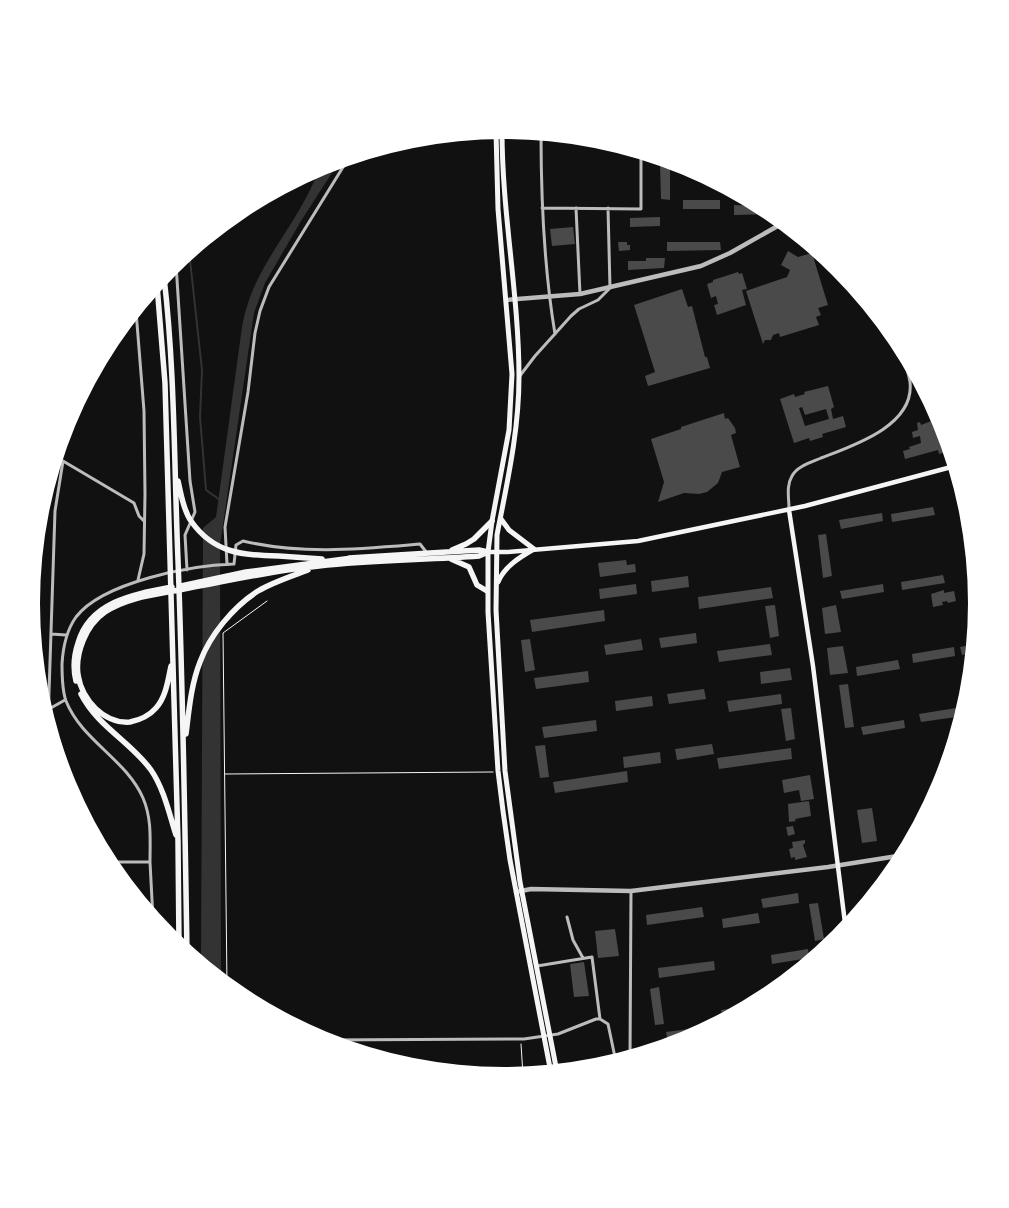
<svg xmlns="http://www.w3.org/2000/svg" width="1009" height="1208" font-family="'IBM Plex Serif',serif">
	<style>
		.water { fill: #333 }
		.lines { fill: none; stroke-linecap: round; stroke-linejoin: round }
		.stream { stroke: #333; stroke-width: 2 }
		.building { fill: #4a4a4a; fill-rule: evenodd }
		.path { stroke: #f5f5f5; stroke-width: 1 }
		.minor { stroke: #bcbcbc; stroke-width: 3 }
		.tertiary { stroke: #bcbcbc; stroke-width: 4.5 }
		.secondary { stroke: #f5f5f5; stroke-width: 4.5 }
		.primary { stroke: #f5f5f5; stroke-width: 5 }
		.trunk { stroke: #f5f5f5; stroke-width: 5.5 }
		.rail { stroke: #9a9a9a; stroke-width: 2 }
	</style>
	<rect width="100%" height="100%" fill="#111"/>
	<!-- water -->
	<path class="water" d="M339,162L301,221L265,283L254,313L220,545L221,980L201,964L203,528L216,517L242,327C250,282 272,255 295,217C304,203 311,188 318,173L324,167Z"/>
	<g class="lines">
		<!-- stream -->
		<path class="stream" d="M192,251L190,260L202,370L200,417L206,490L220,500"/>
	</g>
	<!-- building -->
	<path class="building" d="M660,164H670V200L661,199Z
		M683,200H720V209H683Z
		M734,205L759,206L772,214L734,215Z
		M660,217V226L630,227V218Z
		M573,227L575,244L552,246L550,229Z
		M618,242H627V245H630V250L619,251Z
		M667,242H720L721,250L667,251Z
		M788,251L798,257L812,253L828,305L818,308L821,315L816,317L819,325L780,337L779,333L773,335L771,340H765L763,344L746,291L787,277L790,270L781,265Z
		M646,258H665L664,268L628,270V261H646Z
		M738,272L739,274L742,273L747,289L742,290L746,305L717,315L714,305L718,304L716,296L711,298L707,284L713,282V280Z
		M682,289L688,307L692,306L705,357H707L710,368L648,386L645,376L655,372L634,305Z
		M828,386L834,407L831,409L833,419L843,416L846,427L822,434L823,437L810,441L809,438L794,443L780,399L794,394L795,397L805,394L804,392ZM802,407L805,415L826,409L829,419L805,426L799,408Z
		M724,413L725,419L728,418L735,428L736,433L731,435L740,467L722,472L718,483L707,492L699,494L684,493L658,502L664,482L651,439L681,429V427Z
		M939,418L950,451L939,454L938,450L905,459L903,451L910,449L909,447L921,443L920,436L913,438L912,432L918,430L917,423L920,422L921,425Z
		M933,507L935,515L892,522L891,514Z
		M882,513L883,521L841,529L839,520Z
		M969,514L973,557L966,558L960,515Z
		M826,534L832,576L823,578L818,535Z
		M626,560L627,565L635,564L636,572L600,577L598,563Z
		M943,575L945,583L902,590L901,582Z
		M688,576L689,587L652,592L651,581Z
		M636,584L637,594L600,599L599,589Z
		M883,584L884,592L842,599L840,591Z
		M771,587L773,598L699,609L698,597Z
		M944,590V593L954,591L956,601L948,603L947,601L942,602L943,605L933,607L931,594Z
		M775,605L779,636L770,638L765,606Z
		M836,605L841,632L825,634L822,608Z
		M604,610L605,621L532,632L530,620Z
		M696,633L697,643L661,648L659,638Z
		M530,639L535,670L525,672L521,640Z
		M641,639L643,650L606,655L604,645Z
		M770,644L772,655L719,662L717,651Z
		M974,644L973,653L962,655L960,647Z
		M843,646L848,673L830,675L827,648Z
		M954,647L955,656L913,663L912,654Z
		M898,660L900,669L857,676L856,667Z
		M790,668L792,680L761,684L760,672Z
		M588,671L589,682L536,689L534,678Z
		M848,684L854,727L845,728L839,685Z
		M704,689L706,699L669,704L667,694Z
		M781,694L782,704L729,712L727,701Z
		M652,696L653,706L616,711L615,701Z
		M962,707L963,716L921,722L919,714Z
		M791,708L795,739L786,741L781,709Z
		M596,720L597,731L544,738L542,727Z
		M904,720L905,728L863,735L861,727Z
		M712,744L714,754L677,760L675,749Z
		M545,745L549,777L540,778L535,746Z
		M791,748L792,759L719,769L717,758Z
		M660,752L661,763L624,768L623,757Z
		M627,771L628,782L555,793L553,782Z
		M810,775L814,799L801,801L799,790L784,793L782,780Z
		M809,801L811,816L795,819L796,821L789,822L788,804Z
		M872,808L877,841L862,843L857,810Z
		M793,826L795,834L788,836L786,827Z
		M805,840V843L803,845L807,857L795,860V857L791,858L789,849L793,848L792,842Z
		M798,893L799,903L763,908L761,899Z
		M818,903L824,939L815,941L809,904Z
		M702,907L704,917L647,925L646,915Z
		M758,913L760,923L723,928L722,919Z
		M615,929L619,956L598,958L595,931Z
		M808,949L809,958L772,964L771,955Z
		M714,961L715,970L659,978L658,968Z
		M584,962L589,996L574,997L570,964Z
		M659,987L664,1024L655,1025L650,989Z
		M754,1005L729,1018L723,1019L721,1010Z
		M713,1026L689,1039L668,1042L666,1032Z"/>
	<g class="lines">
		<!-- path -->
		<path class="path" d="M225,774L493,772
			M227,986L223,633L267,601
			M521,1044L523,1075"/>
		<!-- minor -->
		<path class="minor" d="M541,134C541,201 544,268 555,334
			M542,208L641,209V153
			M576,208L580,294
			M176,264L190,481L195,512L185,535L187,570
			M136,311L144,411L145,494L144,554L138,580
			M519,377L535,356L571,316L579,309L598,300L610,288L608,208
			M789,509C789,498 786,486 792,476C797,466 812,462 821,458C852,446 915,426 910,382C908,369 902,355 899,342
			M227,564L225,527L248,392L255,333L260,311L269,287L348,159
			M51,634L66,635
			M49,709L65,700
			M48,723L55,511L63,461L134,503L139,516L144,521
			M108,862H150
			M567,917L573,940L583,958
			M153,919C152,900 151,881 150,862C150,840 152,819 143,798C126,759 82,741 66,701C62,690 62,676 62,664C63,647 66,631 76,617C103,582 192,565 234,564L236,545L243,541C302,555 361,549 420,544L427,553
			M537,966L592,957L600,1019
			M322,1040L524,1039L558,1034L596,1019H600L608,1024L616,1062
			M630,1058L631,891"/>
		<!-- tertiary -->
		<path class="tertiary" d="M506,300L580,294L701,266L730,253L783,223
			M516,892L531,889L631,891L828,867L904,855"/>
		<!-- secondary -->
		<path class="secondary" d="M789,510L813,666L846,931
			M488,552H507L638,541L805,506L955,466"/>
		<!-- primary -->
		<path class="primary" d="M502,131C502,214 519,295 519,377C519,431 507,483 497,535L496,610L505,771L520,882L557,1072
			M496,132L498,209L512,374L509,430L492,521L488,552V612L498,771L503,811L510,860L551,1073
			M498,582C504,567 520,557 534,549L509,530L501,519"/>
		<!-- trunk -->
		<path class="trunk" d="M164,277C175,371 174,465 178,560C183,691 185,822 187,953
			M157,285L165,383L178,841L179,946
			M178,481C181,493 183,510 191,521C214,554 243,555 279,556C294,557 308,558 322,559
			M452,550L466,544L474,539L492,521
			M349,558L479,550L488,552
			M451,559L469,567L477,585L487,591
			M181,586L246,572L352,558
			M171,666C168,680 166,697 156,708C149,716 140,720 130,722C104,724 82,700 78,675C75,653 86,625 105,612C129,596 161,594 189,588C232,580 276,570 319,566C372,560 426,560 479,556L488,552
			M76,681C73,669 74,655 78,643C90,601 135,594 172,587
			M81,694C97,726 131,742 151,770C164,789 169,813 176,835
			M186,734C189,710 191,685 200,662C210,635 233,607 258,591C273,582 292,576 308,570"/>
		<!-- rail -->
		<path class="rail" d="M34,628L36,552"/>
	</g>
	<!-- crop -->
	<path d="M0 0H1009V1208H0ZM40 603a464 464 0 1 1 928 0a464 464 0 1 1-928 0Z" fill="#fff" fill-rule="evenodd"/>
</svg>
